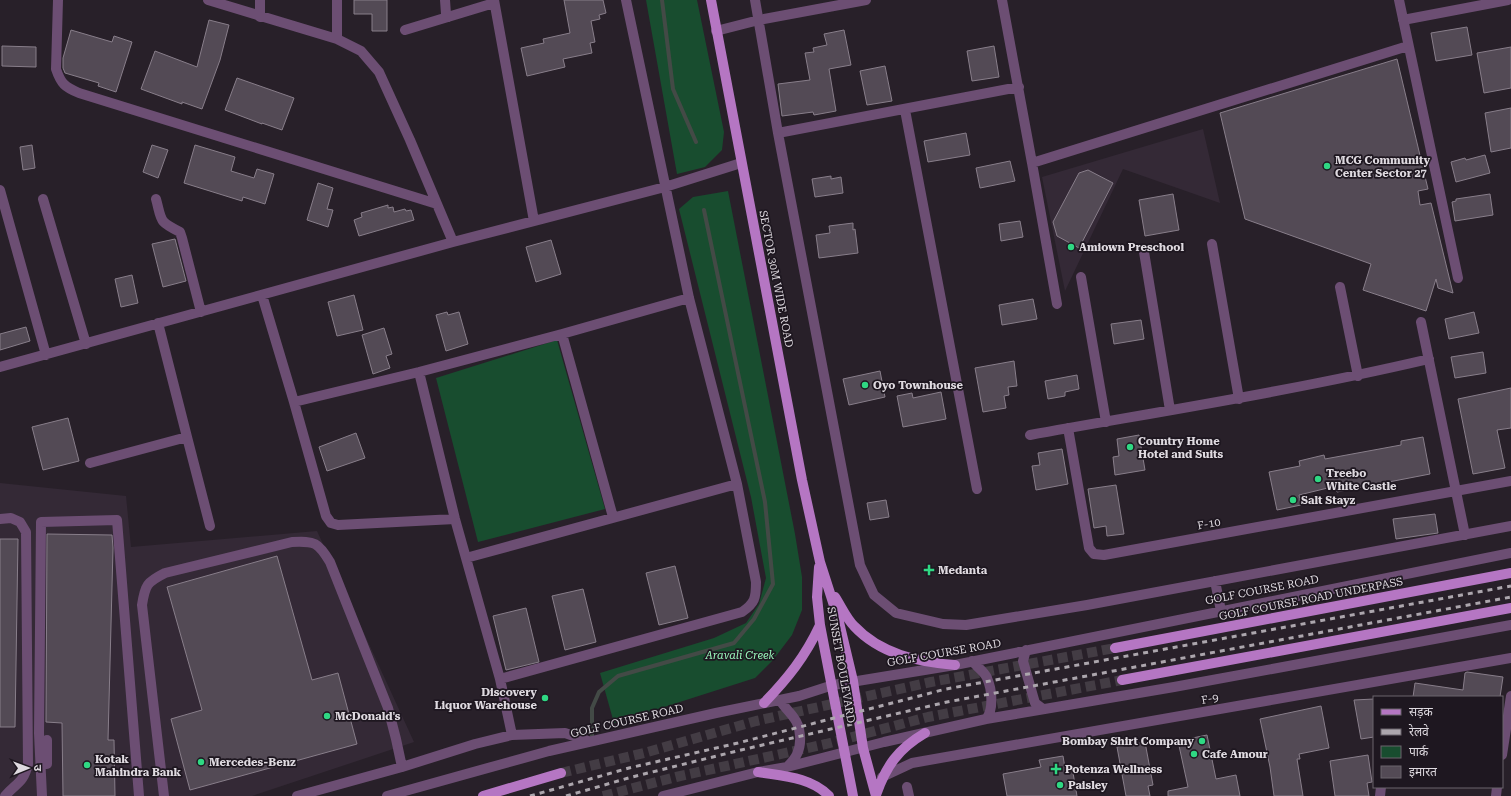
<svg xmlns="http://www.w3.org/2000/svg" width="1511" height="796" font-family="'Roboto Serif','Noto Sans Devanagari',serif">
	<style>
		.built { fill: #342936 }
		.green { fill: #184d2f }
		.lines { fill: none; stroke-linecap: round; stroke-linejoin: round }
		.stream { stroke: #434a46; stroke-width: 4 }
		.building { fill: #534a55; stroke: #887e8a }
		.major-tunnel { stroke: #433c44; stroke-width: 10; stroke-dasharray: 10 5; stroke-linecap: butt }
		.minor { stroke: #6c4e73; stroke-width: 10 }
		.major { stroke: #b576c3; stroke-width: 10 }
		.rail { stroke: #aca6ad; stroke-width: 3; stroke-dasharray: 5 5; stroke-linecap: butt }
		.poi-dot { fill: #2fd883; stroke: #1e1720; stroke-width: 1.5 }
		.labels { text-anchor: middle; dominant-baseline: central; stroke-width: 3.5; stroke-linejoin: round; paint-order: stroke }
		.poi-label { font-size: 11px; font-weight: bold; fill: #dfdae0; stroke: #1e1720; text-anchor: start }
		.street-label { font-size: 11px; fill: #dfdae0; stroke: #1e1720 }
		.park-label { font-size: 11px; font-style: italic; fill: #9af9bd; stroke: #1e1720 }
	</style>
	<rect width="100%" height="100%" fill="#282029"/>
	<!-- built -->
	<path class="built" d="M1203,129L1220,203L1123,169L1065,291L1042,177Z
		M0,483L126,496L131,547L317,531L414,742L252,796H0Z"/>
	<!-- green -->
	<path class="green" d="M646,0H697L724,132L722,150L705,167L677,174Z
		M728,191L795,534L802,577V610L792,635L773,660L755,678L614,723L600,673L714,638L746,623L759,604L766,578L751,497L679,209L693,197Z
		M557,340L605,509L478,542L436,378Z"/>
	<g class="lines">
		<!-- stream -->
		<path class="stream" d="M662,0L673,89L696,142
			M592,737V708L599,692L618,676L734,643L754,619L773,584L765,502L704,210"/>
	</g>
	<!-- building -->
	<path class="building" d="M354,0H387V31H372V14H354Z
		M564,0H603L606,13L599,15L600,19L591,21L595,42L590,43L592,53L563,59L565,67L527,76L521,48L544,43L543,39L570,33Z
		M209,20L229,25L220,60L202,109L182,102V104L141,89L155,51L197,67Z
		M1467,27L1472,55L1436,61L1431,33Z
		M71,30L112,42L114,36L132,42L116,92L98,86L99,83L65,73L63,68V58Z
		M844,30L851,65L829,69L836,111L814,115L813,112L782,116L778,84L810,80L805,53L814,52L813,48L827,45L824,34Z
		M2,46L36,47V67L2,66Z
		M994,46L999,77L972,81L967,51Z
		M1511,47V88L1484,93L1477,53Z
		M1397,59L1428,189L1418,191L1420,205L1431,203L1453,293L1438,288L1436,279L1426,311L1363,290L1371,264L1245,219L1220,113Z
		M885,66L892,101L867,105L860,71Z
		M237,78L294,98L282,130L262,123V124L225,110Z
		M1511,108V148L1491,152L1485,113Z
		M966,133L970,155L928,162L924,141Z
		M32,145L35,168L23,170L20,147Z
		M152,145L168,150L158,178L143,172Z
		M195,145L235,157L231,171L254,178L257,169L274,174L265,204L243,197L242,201L184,183Z
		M1485,155L1490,173L1456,182L1451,162L1465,158L1466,160Z
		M1010,161L1015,181L980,188L976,168Z
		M1088,170L1113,183L1079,248L1057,236L1053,222L1079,173Z
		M831,176V179L841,177L843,193L815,197L812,179Z
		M318,183L333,188L327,209L333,210L328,227L307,220Z
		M1173,194L1179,230L1145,236L1139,200Z
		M1490,194L1493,215L1455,221L1452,202L1456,201V199Z
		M388,205V208L393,207L394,212L405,209L406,211L411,210L414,220L359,236L354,220L362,217L361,213Z
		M1020,221L1023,237L1001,241L999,224Z
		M853,223V230L855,229L858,253L819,258L816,235L830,233L829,226Z
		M175,239L186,281L163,287L152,244Z
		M551,240L561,274L536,282L526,247Z
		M132,275L138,303L121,307L115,279Z
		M354,295L363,330L337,336L328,302Z
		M1033,299L1037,319L1002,325L999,305Z
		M447,312L448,315L459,312L468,344L446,351L436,315Z
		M1474,312L1479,333L1449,339L1445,319Z
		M1141,320L1144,339L1114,344L1111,324Z
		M26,327L30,341L0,350V334Z
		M384,328L392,354L386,356L390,368L373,374L362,335Z
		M1483,352L1486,373L1455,378L1451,357Z
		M1014,361L1017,386L1008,387L1009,395L1004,396L1006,408L983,412L975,368Z
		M880,371L885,397L849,405L843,379Z
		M1077,375L1079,389L1065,392V396L1048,399L1045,381Z
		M1511,388V428L1497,430L1505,468L1473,474L1458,399Z
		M941,392L946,419L903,427L897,396L912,393L913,398Z
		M68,418L79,461L43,470L32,427Z
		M356,433L365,458L327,471L319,447Z
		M1139,435L1145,470L1115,475L1113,457L1119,456L1117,439Z
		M1423,437L1430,474L1337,492L1336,486L1299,495L1301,505L1277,510L1269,472L1300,466L1299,461L1324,455L1325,459L1401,445V441Z
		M1062,449L1068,484L1036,490L1032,466L1040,465L1038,453Z
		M1116,485L1124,534L1107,536L1106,526L1094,528L1088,489Z
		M886,500L889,517L870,520L867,503Z
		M1435,514L1438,533L1396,539L1393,519Z
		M47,534L112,535L113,548L108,740H114L115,796H63L62,723L46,722Z
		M0,539H18L15,727H0Z
		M277,556L312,680L338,673L357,744L190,790L171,719L202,710L167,587Z
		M675,566L688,618L659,625L646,573Z
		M583,589L596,642L565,650L552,596Z
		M526,608L539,662L506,670L493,616Z
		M1467,672L1503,677L1500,697H1413L1415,683L1463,690L1465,673Z
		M1374,699V737L1361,739L1354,700Z
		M1321,706L1329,748L1299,754L1300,759H1297L1303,796H1274L1270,767L1260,719Z
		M1207,735L1216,779L1236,775L1240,796H1168V791L1188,787L1178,741Z
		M1145,742L1153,785L1148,786L1150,796H1126L1117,747Z
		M1368,755L1372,782L1367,783L1369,796H1335L1330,761Z
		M1063,756L1065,768L1072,767L1077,796H1007L1003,774L1041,767L1039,760Z"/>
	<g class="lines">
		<!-- major-tunnel -->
		<path class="major-tunnel" d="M561,773L644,753L756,721L931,682L1115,648
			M603,796L676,777L826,744L928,717L1122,680"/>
		<!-- minor -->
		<path class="minor" d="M58,0L56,69C61,84 65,87 79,93L437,204
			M208,0L337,39L361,51L379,72L410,140L453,242
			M260,0V17
			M337,0V39
			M445,0L446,14L448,17
			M494,0L534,221
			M755,0L778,133L860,565L874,595L896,613L943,624L966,625L1087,605L1511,526
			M1002,0L1032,163L1408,46
			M1399,0L1458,278
			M1403,20L1508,0
			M405,30L494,3
			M716,31L759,20L866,0
			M905,110L977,489
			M778,133L1019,87
			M1032,163L1057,304
			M0,190L46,355
			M43,199L86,344
			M156,199C162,221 158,221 180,232L182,238L201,312
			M1212,244L1239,399
			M1144,252L1170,410
			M1081,277L1106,422
			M1340,287L1358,376
			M262,295L294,402L326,516L331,523L338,525L455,519
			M1421,322L1465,535
			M562,334L613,517
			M0,367L453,242L665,187L741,163
			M419,372L455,519L500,679L742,612C755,603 756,598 756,582L737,484L689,298L626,0
			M294,402L419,372L562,334L689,298
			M1068,428L1089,548L1094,554L1104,555L1511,481
			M1030,435C1163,411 1297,390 1429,359
			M187,437L210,526
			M90,463L187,437L158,323
			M0,519L11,518L20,522L26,532L28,764C23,784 17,782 5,796
			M466,558L737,484
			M1215,581L1221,611
			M1026,650L1023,661L1035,703L1043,709
			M972,661C976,666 985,672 987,678C992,689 994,710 986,719
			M500,679L512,735
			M780,700C784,707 790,712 794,718C801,727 802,744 797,754C795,759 791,763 787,767
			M47,740V764
			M1502,755L1511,696
			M882,777L912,763L1511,658
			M907,787L909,796
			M42,796L39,733L41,522L117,520L139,796
			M164,796L142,605C145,585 147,582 165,573L292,542C315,541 318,542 330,562L388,708L396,739L402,767
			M297,796L402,767L475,744L512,735L565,733L588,741
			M387,796L549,751L716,713L799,696L833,685L955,665L1511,553
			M663,796L758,772L787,767L884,742L986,719L1174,687L1511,625
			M1380,796L1381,787
			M1496,796L1497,787"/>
		<!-- major -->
		<path class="major" d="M711,0L802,480L820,562L838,618L853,681L863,748L876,796
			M819,567L817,597L820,625L853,796
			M835,597C841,606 846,618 854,626C880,654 918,662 955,665
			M1115,648L1511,573
			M1122,680L1511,608
			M764,703C788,678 805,657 820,625
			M758,772C782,776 811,777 829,796
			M876,795C886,766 898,749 925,733
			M483,796L561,773"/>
		<!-- rail -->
		<path class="rail" d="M530,796L629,768L738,743L946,689L1511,586
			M566,796L632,777L741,750L947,702L1511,597"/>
	</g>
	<!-- markers -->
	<g class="poi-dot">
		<circle cx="1327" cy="166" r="4"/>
		<circle cx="1071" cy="247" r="4"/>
		<circle cx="865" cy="385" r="4"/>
		<circle cx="1130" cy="447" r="4"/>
		<circle cx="1318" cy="479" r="4"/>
		<circle cx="1293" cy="500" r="4"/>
		<path d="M927 564h4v4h4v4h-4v4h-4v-4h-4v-4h4z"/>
		<circle cx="545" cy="698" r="4"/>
		<circle cx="327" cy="716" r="4"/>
		<circle cx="1202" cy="741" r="4"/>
		<circle cx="1194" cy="754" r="4"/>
		<circle cx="201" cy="762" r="4"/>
		<circle cx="87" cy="765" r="4"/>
		<path d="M1054 763h4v4h4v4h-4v4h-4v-4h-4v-4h4z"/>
		<circle cx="1060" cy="785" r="4"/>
	</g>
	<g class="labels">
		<!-- poi labels -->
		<g class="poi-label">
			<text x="1335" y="160">MCG Community<tspan x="1335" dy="13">Center Sector 27</tspan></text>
			<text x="1079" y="247">Amiown Preschool</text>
			<text x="873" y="385">Oyo Townhouse</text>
			<text x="1138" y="441">Country Home<tspan x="1138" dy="13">Hotel and Suits</tspan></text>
			<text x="1326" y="473">Treebo<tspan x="1326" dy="13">White Castle</tspan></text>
			<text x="1301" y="500">Salt Stayz</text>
			<text x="938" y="570">Medanta</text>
			<text x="537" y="692" text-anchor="end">Discovery<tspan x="537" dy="13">Liquor Warehouse</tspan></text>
			<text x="335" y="716">McDonald's</text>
			<text x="1194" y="741" text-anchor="end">Bombay Shirt Company</text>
			<text x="1202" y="754">Cafe Amour</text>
			<text x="95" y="759">Kotak<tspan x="95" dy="13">Mahindra Bank</tspan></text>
			<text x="209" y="762">Mercedes-Benz</text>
			<text x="1065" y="769">Potenza Wellness</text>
			<text x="1068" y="785">Paisley</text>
		</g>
		<!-- street labels -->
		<g class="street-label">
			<text transform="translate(776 279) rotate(79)">SECTOR 30M WIDE ROAD</text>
			<text transform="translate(1209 524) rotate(-10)">F-10</text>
			<text transform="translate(1262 590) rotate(-11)">GOLF COURSE ROAD</text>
			<text transform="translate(1311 599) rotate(-11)">GOLF COURSE ROAD UNDERPASS</text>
			<text transform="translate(944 653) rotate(-10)">GOLF COURSE ROAD</text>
			<text transform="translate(841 665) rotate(80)">SUNSET BOULEVARD</text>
			<text transform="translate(1210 699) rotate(-10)">F-9</text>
			<text transform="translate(627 721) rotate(-13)">GOLF COURSE ROAD</text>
		</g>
		<!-- park labels -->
		<g class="park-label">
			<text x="740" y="655">Aravali Creek</text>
		</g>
	</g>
	<!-- legend -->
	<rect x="1373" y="696" width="130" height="92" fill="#1e1720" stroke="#6b656d"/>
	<rect x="1381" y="709" width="20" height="6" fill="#b576c3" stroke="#6b656d"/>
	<text x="1409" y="716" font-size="12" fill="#dfdae0">सड़क</text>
	<rect x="1381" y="729" width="20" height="6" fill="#aca6ad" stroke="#6b656d"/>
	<text x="1409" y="736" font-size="12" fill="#dfdae0">रेलवे</text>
	<rect x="1381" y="746" width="20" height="12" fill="#184d2f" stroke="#6b656d"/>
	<text x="1409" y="756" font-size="12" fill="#dfdae0">पार्क</text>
	<rect x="1381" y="766" width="20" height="12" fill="#534a55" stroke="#6b656d"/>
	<text x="1409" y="776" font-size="12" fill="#dfdae0">इमारत</text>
	<!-- north arrow -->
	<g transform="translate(28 768) rotate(89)" stroke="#1e1720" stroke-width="3" paint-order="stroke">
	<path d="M0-3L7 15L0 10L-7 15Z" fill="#dfdae0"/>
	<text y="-6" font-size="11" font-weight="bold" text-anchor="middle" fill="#dfdae0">उ</text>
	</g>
</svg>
